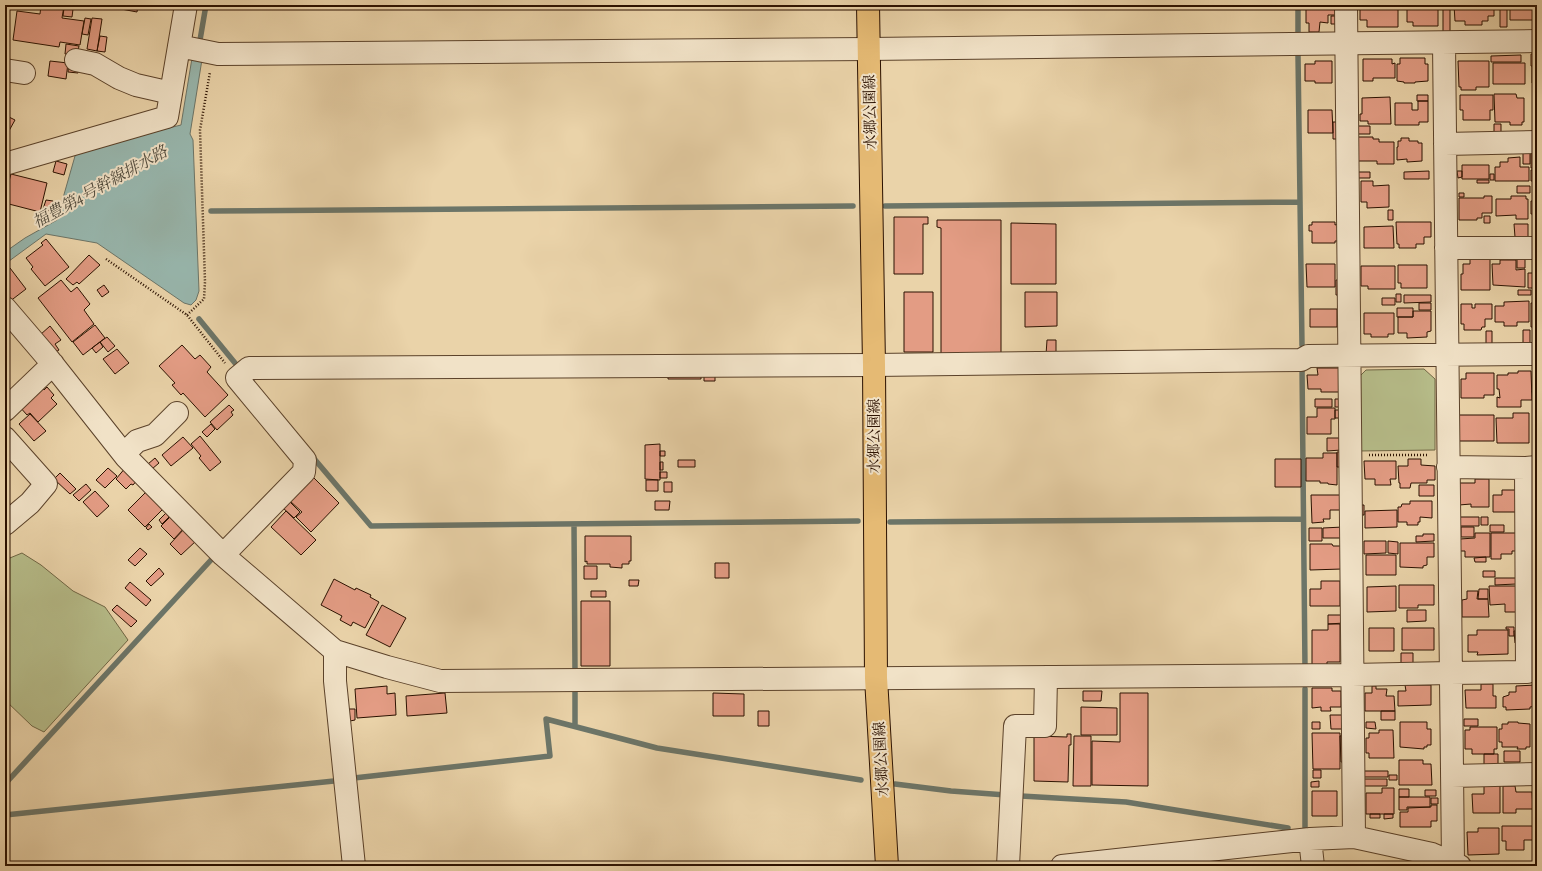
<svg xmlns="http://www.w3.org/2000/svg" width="1542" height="871" font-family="Alegreya,'Noto Serif JP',serif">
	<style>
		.green { fill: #b6bc89; stroke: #706644 }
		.water { fill: #98b7ae; stroke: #6c7568 }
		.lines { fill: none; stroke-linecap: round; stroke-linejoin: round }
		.stream { stroke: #6c7568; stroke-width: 5.5 }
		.building { fill: #e39c84; stroke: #2b1100 }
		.minor-casing { stroke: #5b422a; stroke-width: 24 }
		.major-casing { stroke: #2b1100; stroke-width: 24 }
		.path { stroke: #2b1100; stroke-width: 2.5; stroke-dasharray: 1 2; stroke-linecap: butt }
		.minor { stroke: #f1e2c7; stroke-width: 22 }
		.major { stroke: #e5ba74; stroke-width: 22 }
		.labels { text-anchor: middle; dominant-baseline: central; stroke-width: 4; stroke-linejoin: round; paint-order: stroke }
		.street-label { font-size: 15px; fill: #2b1100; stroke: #f1e2c7 }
		.water-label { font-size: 16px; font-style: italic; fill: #514b3d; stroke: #f1e2c7 }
	</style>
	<rect width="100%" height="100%" fill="#ead3a9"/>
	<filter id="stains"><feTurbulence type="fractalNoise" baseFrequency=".005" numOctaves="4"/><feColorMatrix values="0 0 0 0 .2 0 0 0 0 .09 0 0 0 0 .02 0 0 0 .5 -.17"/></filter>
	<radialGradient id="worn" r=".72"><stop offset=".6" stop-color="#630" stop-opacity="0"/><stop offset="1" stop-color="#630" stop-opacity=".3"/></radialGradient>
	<!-- green -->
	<path class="green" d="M1424,369L1435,379V450L1358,451L1357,379L1366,370Z
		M22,553L41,565L73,591L105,607L128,640L44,732L32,726L5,700V560Z"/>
	<!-- water -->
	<path class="water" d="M194,46L204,47L190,134L193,140L199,291L196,300L191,305L184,303L97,243L46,234L5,264V252L25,238L57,220L59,213L53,211L55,203L61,205L75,156L83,149L181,125Z"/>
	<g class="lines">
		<!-- stream -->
		<path class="stream" d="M1298,5V36
			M199,46L206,5
			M1298,55L1302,345
			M885,206L1300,202
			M211,211L853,206
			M199,319L235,363
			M1302,367L1305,668
			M311,455L371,526L858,521
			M890,522L1303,519
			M574,524L575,671
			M1305,689V827
			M575,691V726
			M354,778L550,756L546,719L657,748L861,780
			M5,784L211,560
			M895,784L951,791L1006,795
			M1021,796L1126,802L1288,828
			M5,815L334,781"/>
	</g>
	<!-- building -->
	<path class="building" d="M41,5L64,6L62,18L84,21L80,45L60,42L59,47L13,40L17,11L40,14Z
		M78,5H93V8Z
		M100,5H114L113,9L100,6Z
		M117,5H138L137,12L116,8Z
		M1306,5H1336V15H1328V23L1320,22L1319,32H1309V23H1306Z
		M1360,5H1387V8H1398V27H1367V20H1360Z
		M1407,5H1438V26H1413V22H1407Z
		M1443,5H1452V7H1443Z
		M1454,5H1494V16H1488V21H1482V25H1465V21H1455Z
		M1500,5H1507V27H1500Z
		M1510,5H1537V20H1510Z
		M64,8L73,9L72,17L63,16Z
		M1443,8H1450V33H1443Z
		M1331,16H1338V24H1331Z
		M85,18L91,19L88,35L82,34Z
		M92,18L102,19L97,51L87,49Z
		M100,36L107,37L105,52L97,51Z
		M66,44L79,46L77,56L65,54Z
		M1531,54H1537V66H1531Z
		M1521,55V62H1491V56Z
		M1400,58H1425V64H1428V81L1415,82V83H1404V82L1397,81V64H1400Z
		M1363,59H1392V64L1395,63V78H1373V81H1363Z
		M50,61L68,63L66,79L48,76Z
		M1315,61H1332V83H1315V81H1305V64H1315Z
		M1458,61H1489V87H1476V90H1461V87H1459Z
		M69,63L79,65L78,73L68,72Z
		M1493,63H1525V84H1493Z
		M1532,66H1537V83H1532Z
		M1494,94H1516L1517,98H1524V122H1522V125H1510V122H1495Z
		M1417,95H1428V101H1417Z
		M1460,95H1493V110H1490V120H1463V110H1460Z
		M1390,97L1391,124H1368V121H1360V114H1362V98Z
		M1418,101H1428V122H1419V125H1395V103H1412V110H1418Z
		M1534,104H1537V118H1534Z
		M1308,110H1332L1333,133H1308Z
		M5,115L15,120L5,138Z
		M1333,122H1340L1341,139H1333Z
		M1494,124H1501V134H1494Z
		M1356,126H1370V134H1356Z
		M1357,137H1373V139H1379V142H1394V164H1377V161H1357Z
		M1401,138H1409V141H1418V143H1422V161L1407,162V159L1397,160V147H1398V141H1401Z
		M1523,151H1530V164H1523Z
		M1531,153H1537V168H1531Z
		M1520,157V167H1529V181H1495V167H1500V162H1508V158Z
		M56,161L67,164L64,175L53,172Z
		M1462,165H1489V179H1462Z
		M1537,169V181H1531V170Z
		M1429,171V179H1404V172Z
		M1457,171H1462V177L1458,178Z
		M1358,172H1370V178H1358Z
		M11,174L47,183L40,212L5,203V195Z
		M1490,174H1494V180H1490Z
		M1477,180H1489V183H1477Z
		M1361,181H1373V186L1389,185V207L1367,208V202H1361Z
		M1517,186H1530V193H1517Z
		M1459,193H1464V197H1459Z
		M1484,196H1492V213H1482V218H1477V220H1459V198H1484Z
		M1511,196H1526V199H1528V219H1516V215L1496,216V199H1511Z
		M46,200L53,201L50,211L43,209Z
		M1531,201H1537V217H1533V214H1531Z
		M1388,210H1393V220H1388Z
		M1484,216H1490V223H1484Z
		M894,217H928V224H923V274H894Z
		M937,220H1001V354H941V228L937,227Z
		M1312,222H1335V225L1338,224V241H1335V243H1312V231H1309V225H1312Z
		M1396,222H1431V237H1424V244H1416V248H1399V244H1397Z
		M1011,223L1056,224V284H1011Z
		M1514,224H1528V237H1515Z
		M1393,226L1394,248H1364V227Z
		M46,239L69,267L45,286L31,269L33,267L26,258L43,245L41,243Z
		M89,255L100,265L79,284L77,282L73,285L66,279Z
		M1517,257L1525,258V268H1517Z
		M1470,258H1490V290H1461V274H1463V264H1470Z
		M1500,260H1516V270L1525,269V287L1493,285L1492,264H1500Z
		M1306,264H1335V287H1307Z
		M1398,265H1427V288H1401V283H1398Z
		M1361,266H1395V289H1368V286H1361Z
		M10,268L26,289L9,302L5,297V272Z
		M1534,270H1537V288H1528V273H1534Z
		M61,280L71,292L77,287L90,304L84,310L94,324L72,342L38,298Z
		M1336,280H1340V295H1336Z
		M104,285L109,292L102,297L97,290Z
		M1518,290H1531V295H1518Z
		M904,292H933V352H904Z
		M1025,292H1057V326L1025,327Z
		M1396,294H1401V302H1396Z
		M1404,295H1431V302L1404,303Z
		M1382,298H1395V305H1382Z
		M1529,301V322H1517V326H1504V322H1495V306H1504V302Z
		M1419,303H1431V310H1419Z
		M1531,303H1537V327H1531Z
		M1461,304H1472V308H1475V304H1492V319H1485V327H1482L1481,330H1464V324H1461Z
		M1397,308H1413V317H1397Z
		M1310,309H1337V327H1310Z
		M1413,311H1431V331L1427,332V337L1407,338V333H1398V317H1413Z
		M1364,313H1394V334H1388V337H1371V334H1364Z
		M95,325L105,338L83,355L73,342Z
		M50,326L61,340L55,344L59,350L54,353L40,335Z
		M1523,330H1530V345L1523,344Z
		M1486,331H1492V344H1486Z
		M107,337L115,346L108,352L100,342Z
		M1047,340H1056V355H1046Z
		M100,342L103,347L96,353L92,348Z
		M182,345L195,359L200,355L211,367L207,372L228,395L205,417L183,393L181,395L172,385L175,383L159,366Z
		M117,349L129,363L115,374L103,359Z
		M1317,368H1339V392H1321V389H1308L1307,375H1318Z
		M1518,371H1531L1532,400H1521V407H1497V397L1500,398L1499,389H1497V375H1508V373H1518Z
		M668,373H701V379H668Z
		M704,373H715V381H704Z
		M1466,373H1494V395H1484V398H1461V379H1466Z
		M41,387L44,390L47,387L54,395L51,398L57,404L38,422L30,413L27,415L19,406Z
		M1532,391H1537V396H1533Z
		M1315,399H1332V407H1315Z
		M1335,399H1342V407H1335Z
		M229,405L234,410L231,412L233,415L217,430L210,422Z
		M1317,408H1335V419H1331V434H1307V417H1317Z
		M1335,410H1342V418H1335Z
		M1513,413H1529V443H1497L1496,418H1513Z
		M30,414L46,431L34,441L19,424Z
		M1459,415H1494V441H1459Z
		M211,424L215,429L207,437L202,432Z
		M200,436L221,462L210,471L199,458L201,456L191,444Z
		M183,437L193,448L171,466L162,455Z
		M1327,438H1341V450L1327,451Z
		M660,444V480L645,479V445Z
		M660,451H665V456H660Z
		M1337,452H1344V467H1337Z
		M1323,453H1337V485L1328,484V483H1320V481H1306V458H1323Z
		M155,458L159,463L152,469L148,464Z
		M1275,459H1301V487H1275Z
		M1408,459H1421V465L1435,466V480H1427V483H1411L1410,488H1400V483H1399L1398,466H1408Z
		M678,460H695V467H678Z
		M1364,461H1396V479H1390L1391,485H1375V479H1365Z
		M660,462H663V470H660Z
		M126,467L138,479L133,485L131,484L126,489L116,479Z
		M108,468L117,476L105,488L96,480Z
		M660,472H667V478H660Z
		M60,473L76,489L70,494L54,479Z
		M313,477L339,503L311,532L296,517L302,512L290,501Z
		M1475,479H1489V507H1471V504L1459,505L1458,483H1475Z
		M646,480H658V491H646Z
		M664,482H672V492H664Z
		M86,484L91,490L79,501L73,495Z
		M1419,485H1434V496H1419Z
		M1502,490H1516V512H1493V495H1502Z
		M95,491L109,506L97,517L83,502Z
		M147,491L164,508L145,527L128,510Z
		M1311,495H1340V510H1330V519H1323L1324,522L1312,523Z
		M289,501L300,512L294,518L283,508Z
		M655,501H670L669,510H655Z
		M1410,501H1432V518L1420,517V522H1418V525H1407V522H1398V507H1401L1402,504H1410Z
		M1359,505H1364V515H1359Z
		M1397,510V527L1365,528V511Z
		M286,511L316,540L301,555L271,527Z
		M166,513L169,517L162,524L159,520Z
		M173,514L185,527L174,539L161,526Z
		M1460,517H1479V526H1460Z
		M1481,517H1488V525H1481Z
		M149,524L152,527L148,530L146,528Z
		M1490,525H1504V532H1490Z
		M1343,527V538H1323V528Z
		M1461,527H1474V537H1461Z
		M185,528L197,540L181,555L170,544Z
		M1309,528H1322V541H1309Z
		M1475,533H1490V557H1465V551H1460V539L1475,538Z
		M1491,533H1516V551H1512V554H1501V559H1491Z
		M1423,534H1434V541L1416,542V536H1423Z
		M585,536H631V561H629V564H622V568L610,567V564H587V561L585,562Z
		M1364,541H1386V553L1364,554Z
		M1388,541L1398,542V554L1388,553Z
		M1400,543H1434V557H1427V565L1423,566V568L1400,567Z
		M1310,544H1332L1333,546H1341L1342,569L1310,570Z
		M140,548L147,554L135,566L128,560Z
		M1366,555H1396V575H1366Z
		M1486,557V562H1475L1474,558Z
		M715,563H729V578H715Z
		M584,566H597V579H584Z
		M159,568L164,574L151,586L146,581Z
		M1483,571H1495V577H1483Z
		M1495,578H1516V584L1495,585Z
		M334,579L355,590L356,588L371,595L370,597L379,602L365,628L353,622L351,626L340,620L342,616L321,605Z
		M629,580H639L638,586H629Z
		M1321,581H1340V606H1310V589H1321Z
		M130,582L151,600L146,606L125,588Z
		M1399,585H1434V605H1418V608H1399Z
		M1396,586V611L1367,612V587Z
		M1489,586H1519L1520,612H1505V604L1490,605Z
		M1479,589H1488V599H1478Z
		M591,591H606V597H591Z
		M1467,591H1478L1477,599H1488L1489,617H1462V600L1467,599Z
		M581,601H610V666H581Z
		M117,605L137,621L131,627L112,610Z
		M382,605L406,618L390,647L366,635Z
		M1407,610H1426V621L1407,622Z
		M1328,615H1343L1344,623L1328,624Z
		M1328,624H1340V662H1327V667H1312V630H1328Z
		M1506,627H1514V636H1509V629H1506Z
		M1369,628H1394V651H1369Z
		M1402,628H1434V650H1402Z
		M1477,630H1508V654L1477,655L1478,652H1468V635H1477Z
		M1521,630V643H1515L1514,631Z
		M1401,653H1413V664H1401Z
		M1481,684H1493V696H1496V708H1466L1465,690H1481Z
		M1405,685H1431V705L1398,706V691H1406Z
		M1536,685L1537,706L1530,707V709L1506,710V707H1503V697L1509,695V692H1516V686Z
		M387,686V694L395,693L396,715L357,718L355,689Z
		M1372,686H1376V689H1387L1386,696H1394L1395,711H1365V693H1372Z
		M1312,688H1332V691H1341V707H1330L1331,711H1321V707L1312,708Z
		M1083,691H1102L1101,701H1083Z
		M445,693L447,713L407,716L406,696Z
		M713,693L744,694V716H713Z
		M1120,693H1148V786L1092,785V741L1120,742Z
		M1081,707L1117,708V735H1081Z
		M349,709H355V720L350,721Z
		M758,711H769V726H758Z
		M1381,711H1395V720H1381Z
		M1330,715H1343L1344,729H1331Z
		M1464,719H1478V726H1464Z
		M1312,722H1320V729H1312Z
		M1366,722H1375L1376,729L1366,728Z
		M1400,722H1427V729H1431V745H1427V747H1424V749L1400,747Z
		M1508,722H1518V723L1530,724V747H1526V749H1517L1518,747H1502V742H1499V729H1502V724H1508Z
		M1470,727H1497V749H1494V754H1472V749H1465V730H1470Z
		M1379,730H1393L1394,758H1369V753H1366V738H1369V733H1379Z
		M1312,733H1340V769H1313Z
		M1067,734H1071V745H1069L1068,782L1034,781V736L1067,737Z
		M1345,735V762H1341L1340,736Z
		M1074,736H1091V786H1073Z
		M1504,751H1520V762H1504Z
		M1484,754H1498V767H1484Z
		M1399,760H1423V764H1431L1432,785H1399Z
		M1313,770H1321V778H1313Z
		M1363,771H1388V777H1363Z
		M1389,775H1397V780H1389Z
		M1363,779H1387V786H1363Z
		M1319,781V787H1311V782Z
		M1484,784H1500V813H1473L1472,794H1484Z
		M1503,786H1515L1516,792H1532L1533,809H1516V813H1503Z
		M1382,788H1394V814H1366V793H1382Z
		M1399,789H1409V797H1399Z
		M1425,790H1436V796H1425Z
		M1312,791H1337V816H1312Z
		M1399,797H1430V807H1407V810H1399Z
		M1431,798H1438V804H1431Z
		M1431,805H1437V821H1431V827H1400V812H1408V808L1431,807Z
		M1370,814H1380V818H1370Z
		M1384,814H1393V818L1384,819Z
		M1502,826H1533V840H1524V850H1506V841H1502Z
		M1478,828H1499V854L1468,855L1467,832H1478Z
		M1534,859L1537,861V866H1528Z"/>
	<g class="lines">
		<!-- minor casing -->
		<g class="minor-casing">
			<path id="minor" d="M1346,5L1354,837
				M1444,43L1453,862
				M179,46L218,54L869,49L1537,41
				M76,60L95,64L119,78L136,85L171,93
				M5,70L24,73
				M1445,144L1537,142
				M5,164L167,117L186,5
				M1446,248H1537
				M5,308L47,357L126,457L223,555L335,651L387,667L440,681L1352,675L1450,673L1527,672L1526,468
				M5,410L53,364
				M5,438L46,484L30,503L5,524
				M124,454L137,441L155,435L177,413
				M1448,467L1526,468L1537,467
				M223,555L304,472L305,460L237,378L249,368L874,365L1301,360L1308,356L1537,354
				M335,651V681L354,866
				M1452,776L1537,774
				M1310,839L1313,866
				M1008,866L1015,726H1045L1046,677
				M1062,866L1310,839L1354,837L1432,854L1460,866"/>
		</g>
		<!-- major casing -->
		<g class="major-casing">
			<path id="major" d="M868,5L874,365L876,678L887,866"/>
		</g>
		<!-- path -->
		<path class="path" d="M106,259L187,315L225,363
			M187,315L204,299L205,282L200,130L210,72
			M1369,455H1428"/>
		<!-- minor -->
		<use href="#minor" class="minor"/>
		<!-- major -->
		<use href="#major" class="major"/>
	</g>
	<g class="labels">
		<!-- street labels -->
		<g class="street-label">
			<text transform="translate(870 112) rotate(-91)">水郷公園線</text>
			<text transform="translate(874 436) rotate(-90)">水郷公園線</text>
			<text transform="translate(881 759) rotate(-93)">水郷公園線</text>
		</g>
		<!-- water labels -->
		<g class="water-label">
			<text transform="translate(100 187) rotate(-29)">福豊第4号幹線排水路</text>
		</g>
	</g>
	<!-- margin -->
	<rect width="1542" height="871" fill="none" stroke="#ead3a9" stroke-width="20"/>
	<rect x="6" y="6" width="1530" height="859" fill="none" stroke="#2b1100" stroke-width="2"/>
	<rect x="10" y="10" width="1522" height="851" fill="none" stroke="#2b1100"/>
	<rect width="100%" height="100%" filter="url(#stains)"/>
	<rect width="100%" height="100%" fill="url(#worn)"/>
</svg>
